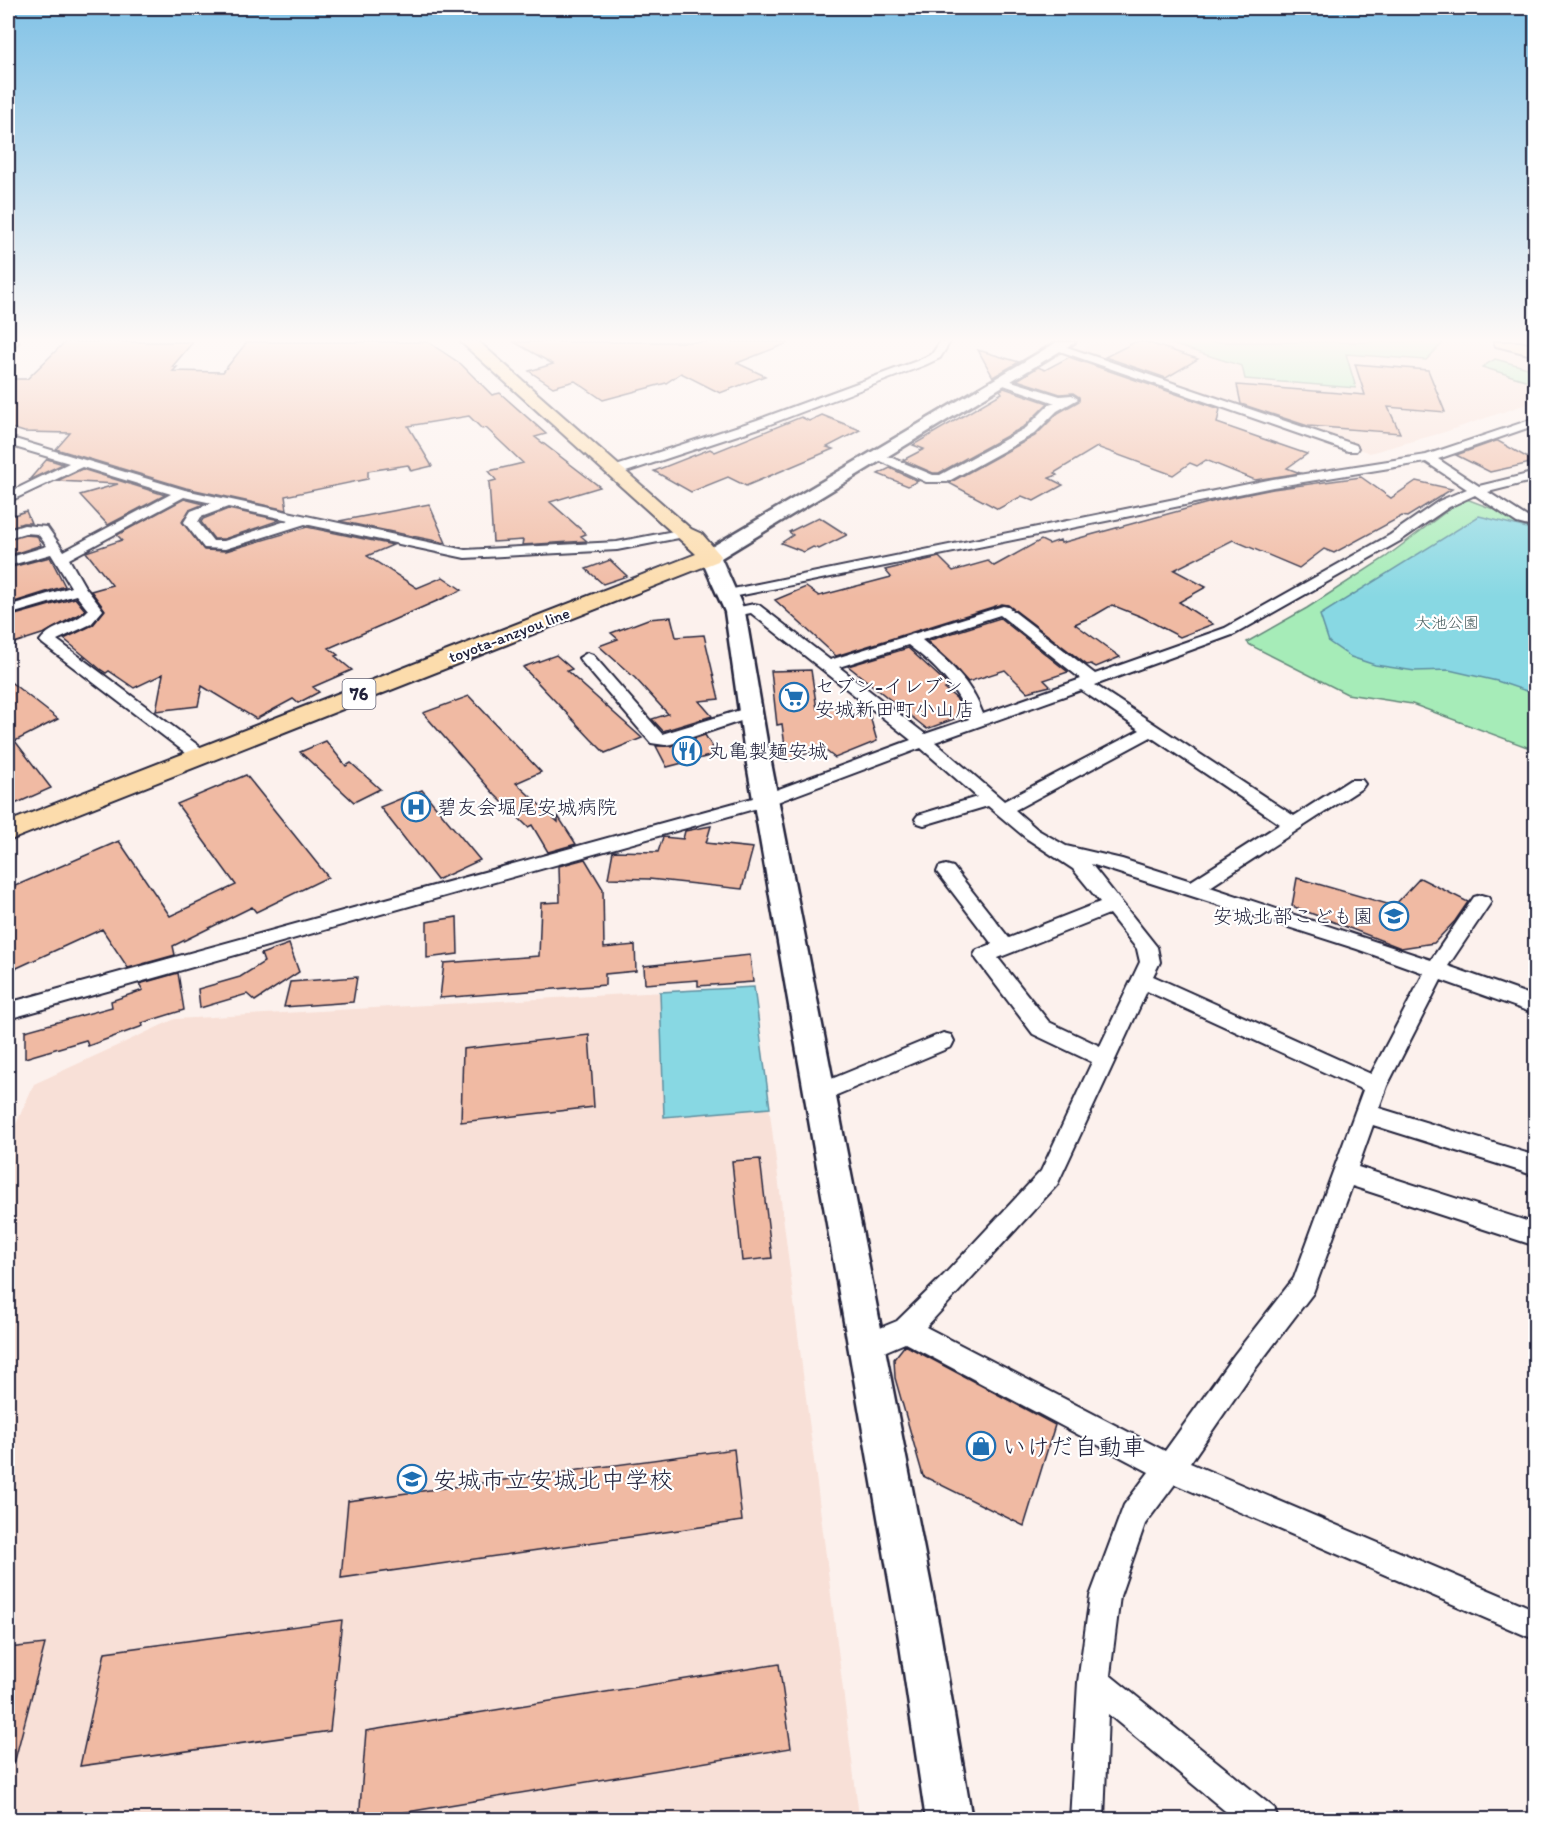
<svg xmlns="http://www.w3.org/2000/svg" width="1543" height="1827" font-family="Itim,'Klee One',sans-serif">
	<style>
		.built { fill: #f8e0d7 }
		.green { fill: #a6ecb8; stroke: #64877a; stroke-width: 1.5 }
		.water { fill: #88d8e3; stroke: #5f8fa0; stroke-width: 1.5 }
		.building { fill: #f0baa3; stroke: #22223b; stroke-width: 1.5 }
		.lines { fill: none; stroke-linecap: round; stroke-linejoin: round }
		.street-casing { stroke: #22223b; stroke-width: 4 }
		.secondary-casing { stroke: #22223b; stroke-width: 5 }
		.primary-casing { stroke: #22223b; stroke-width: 4 }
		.street { fill: #fff; fill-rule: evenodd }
		.secondary { fill: #fff; fill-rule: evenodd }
		.primary { fill: #fcdcac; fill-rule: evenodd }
		.labels { text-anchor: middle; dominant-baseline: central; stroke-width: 4.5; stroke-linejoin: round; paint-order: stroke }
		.far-park-label { font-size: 16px; fill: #4a5f60; stroke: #fff }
		.far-street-label { font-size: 16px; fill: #22223b; stroke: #fff }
		.shield { fill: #fff; stroke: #646476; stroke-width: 1.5 }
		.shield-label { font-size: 18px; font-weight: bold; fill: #22223b }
		.poi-label { font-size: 20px; fill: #22223b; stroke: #fff; text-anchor: start }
		.near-poi-label { font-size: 24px; fill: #22223b; stroke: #fff; text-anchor: start }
	</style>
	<rect width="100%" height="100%" fill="#fcf1ed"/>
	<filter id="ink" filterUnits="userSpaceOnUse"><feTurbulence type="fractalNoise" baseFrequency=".0167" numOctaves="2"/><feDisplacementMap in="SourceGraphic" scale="12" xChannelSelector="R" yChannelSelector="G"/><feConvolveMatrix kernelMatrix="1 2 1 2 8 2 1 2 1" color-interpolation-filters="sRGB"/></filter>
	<g filter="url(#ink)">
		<!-- built -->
		<path class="built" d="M1095,342H1476L1535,358V401L1445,432L1370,453L1079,351Z
			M754,987L859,1816L840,1820H8V1142L34,1084L175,1019Z"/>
		<!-- green -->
		<path class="green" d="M1165,342H1444L1426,360L1346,354L1356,388L1245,379L1242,366Z
			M1495,359L1535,370V383L1482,367Z
			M1464,498L1535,525V750L1412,704L1347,694L1250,645L1247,642L1307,608L1386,557Z"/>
		<!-- water -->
		<path class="water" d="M1479,516L1535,530V694L1497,681L1449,670L1415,671L1375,665L1351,657L1329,642L1320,615Z
			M754,987L770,1108L664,1117L660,992Z"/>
		<!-- building -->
		<path class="building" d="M65,342H193L172,367H177L173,371L223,372L247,342H428L461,364L492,395L500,393L546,434L535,437L600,487L550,502L586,534L581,536L587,541L522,545L523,540L493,542L489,482L496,480L489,471L523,463L486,428L482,429L469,416L408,426L432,466L411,471L408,465L368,471V479L285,496L287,510L186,488L56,449L70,433L24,432L8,427V379H27Z
			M514,342H788V343L737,363L765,376L720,393L681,373L666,383L603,400L575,381L553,387L529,371L553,364Z
			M1135,342H1146L1198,359L1166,378L1105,357Z
			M978,350L1019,362L993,377Z
			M1069,357L1220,409L1217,423L1307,454L1287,468L1300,473L1255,480L1206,460L1197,466L1190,463L1173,475L1097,447L1054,473L1057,475L1049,478L1063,485L1034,501L1022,496L998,509L949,483L1035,436L1058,413L1079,401V397L1073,393L1060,394L1017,380L1038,367L1045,370Z
			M1355,364L1428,370L1445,412L1388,407L1400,433L1308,426L1241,404L1237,385L1365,395Z
			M1004,388L1048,403L1025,426L939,473H933L903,460L924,449L913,445L1002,393L1000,390Z
			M822,415L860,430L827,447L833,449L746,486L728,477L691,492L654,471L710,449L715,452L801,417L809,421Z
			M1496,441H1498L1535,462L1490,472L1456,455Z
			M47,459L63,464L29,480Z
			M890,468L918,481L908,486L878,474Z
			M82,469L165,495L108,525L80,495L118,484L57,481Z
			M1361,477L1391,498L1416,481L1452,489L1407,517L1402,516L1334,553L1324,549L1299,568L1233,540L1174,570L1206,587L1179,602L1213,624L1180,637L1142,617L1112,605L1095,615L1075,624L1120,657L1096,667L1091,664L1087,665L1008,605L1002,604L836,656L775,600L806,587L819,596L891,577L885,570L939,557L953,571L988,561L994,566L1041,540L1049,544L1060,540L1061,543L1219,500L1273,489Z
			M184,499L204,504L189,510L182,522L204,550L226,551L307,527L393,545L367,556L417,588L443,577L462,590L329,648L338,655L335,656L352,670L313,687L319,692L298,703L293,699L256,719L202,686L198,706L156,711L163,674L134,688L109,671L106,673L100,669L64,639L93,625L105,610L91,591L112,585L86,552L122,540L117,535Z
			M429,504L446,543L339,521L419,506Z
			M228,509L280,520L224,539H214L201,522L203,519Z
			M26,511L31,523H23L8,528V517Z
			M819,517L847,535L819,549L813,547L804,552L781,543L793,535L789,532Z
			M25,535L37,536L41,545L8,556V540Z
			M50,557L65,586L8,604V568Z
			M610,560L627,576L603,584L586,569Z
			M75,598L85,610L81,613L45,633L8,645V617Z
			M671,617L676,637L704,635L719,699L699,701L712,716L663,731L652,719L668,714L635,678L599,646L618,639L611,633L648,619Z
			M1000,618L1068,672L1044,680L1050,686L1027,692L1005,670L968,682L951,663L927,641Z
			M908,648L942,679L949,688L945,689L956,698L965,715L927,729L848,666Z
			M556,655L572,669L567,671L642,738L605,753L591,739L523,667Z
			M811,670L817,709L864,706L868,709L877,741L835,758L822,748L787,761L782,724L777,725L771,671Z
			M8,680L58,719L15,741L51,788L8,807Z
			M469,696L541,772L516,783L558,822V816L576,844L548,852L532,825L528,827L495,795L423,713Z
			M705,735L717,754L667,767L656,746H671Z
			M326,741L346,766L351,763L380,789L354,802L300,752Z
			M246,775L328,877L256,912L252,907L173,946L175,955L128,968L102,929L8,972V889L119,841L170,916L236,885L177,804Z
			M422,790L480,860L437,880L380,807Z
			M711,826L706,843L753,848L742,889L649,879L608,878L613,851L658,852L663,837L683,839L685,831Z
			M585,859L603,889L604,948L635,945L636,971L605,974V985L440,998L444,963L539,956L541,903L560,902L559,866Z
			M1297,878L1394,906L1420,878L1468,902L1455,921L1434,943L1401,948L1292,906Z
			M457,917L458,954L427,958V922Z
			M289,944L299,972L255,1001L247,994L200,1008L198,989L240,977L264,962L261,954Z
			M750,955L753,982L698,986V980L645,984L644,966Z
			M178,973L184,1010L142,1023L143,1026L88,1046L86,1040L25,1058V1031L112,1007L111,1001L143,990L139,984Z
			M357,977L353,1002L284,1007L290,982Z
			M589,1035L594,1107L461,1122L463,1049Z
			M760,1159L772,1258L742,1261L732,1161Z
			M905,1345L1055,1425L1024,1526L923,1476L895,1378L894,1359Z
			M734,1449L742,1521L341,1578L348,1501Z
			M342,1620L330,1731L80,1766L105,1652Z
			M45,1644L14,1764L8,1763V1648Z
			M779,1664L791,1748L359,1820L366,1731Z"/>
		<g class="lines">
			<!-- street casing -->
			<g class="street-casing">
				<path id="street" d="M8,342H19L8,351Z
					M940,342H950L940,358L925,365L765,426L620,474L615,475L609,471L610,468L757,420L917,361L932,354Z
					M1058,344L1356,445L1358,448L1356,451H1348L1054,349L1053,347Z
					M1002,378L1060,396L1072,395L1078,399L1057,411L1034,434L947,482H926L870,456L872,453H880L933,475H940L1026,428L1049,405L1055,403L998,383L996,381Z
					M1536,418V425L1438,459L1479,486L1536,472V480L1488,492L1527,517L1536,520V528L1517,523L1475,495L1449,507L1400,541L1235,634L1095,685L1294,816L1350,780H1362L1365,784L1362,788L1210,887L1431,960L1474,897L1481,895L1488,897L1491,902L1448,966L1536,997V1014L1441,980L1387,1086L1379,1108L1536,1156V1176L1373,1125L1358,1167L1536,1224V1246L1352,1186L1313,1293L1252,1373L1190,1463L1536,1610V1640L1175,1484L1145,1524L1120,1596L1110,1675L1274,1808L1278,1820H1236L1108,1714L1104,1820H1070L1078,1682L1090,1596L1124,1505L1149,1472L905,1343L865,1360L856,1356L852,1347L856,1338L897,1321L943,1276L1041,1171L1092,1062L1033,1034L977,960L974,955L977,950L992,944L937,872L939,867L946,865L953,867L1009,938L1100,902L1073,869L1026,838L988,806L924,825L918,823L915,819L918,815L977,797L921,748L772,804L8,1019V1003L760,796L911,740L751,613L735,616L730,615L728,612L730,609L754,604L759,605L830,660L1003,606L1008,607L1095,674L1225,628L1390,535L1439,501L1467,489L1426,462L1273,487L728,598L723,597L721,594L723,591L1273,479L1426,455ZM1000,615L1081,679L983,714C971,682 948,661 922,640ZM908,645C936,666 956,686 969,719L925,734L839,667ZM1081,690L1140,730L1004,801L935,742ZM1151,737L1280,824L1191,881L1122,859L1066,846L1038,830L1015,810ZM1091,864L1357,949L1424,973L1371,1074L1153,976L1160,962L1157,947ZM1109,914L1137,949L1140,962L1100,1046L1049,1022L998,958ZM1147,991L1363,1090L1294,1278L1234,1355L1165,1451L926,1327L1057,1185Z
					M8,437L185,490L465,550L617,542L684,529L691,533L684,537L617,550L465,558L305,524L225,549L204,548L184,522L191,511L212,503L184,497L69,559L85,587L103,610L91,624L57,640L207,752L210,756L207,760H195L43,644L40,641C52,624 74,625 88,610L76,595L8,615V606L71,587L51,554L8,566V558L47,546L38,534L25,533L8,538V530L24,525L47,527L64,551L171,494L82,467L8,502V493L69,463L8,445ZM228,507L289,520L224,541H213L198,522L201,517Z
					M587,653L593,655L662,734L750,707L758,712L756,716L671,744L665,745L651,743L581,661L579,658Z
					M943,1033L951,1035L954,1041L951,1047L820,1102L812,1099L809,1093L812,1087Z"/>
			</g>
			<!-- secondary casing -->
			<g class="secondary-casing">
				<path id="secondary" d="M1057,342H1075L721,558L745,612L768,747L940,1632L972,1820H926L898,1632L744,747L725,612L700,556L703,552Z"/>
			</g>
			<!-- primary casing -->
			<g class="primary-casing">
				<path id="primary" d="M461,342H479L691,529L702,534L721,556L718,561L8,841V822L696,554Z
					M1494,342H1520L1536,346V356L1496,346Z"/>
			</g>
			<!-- street -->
			<use href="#street" class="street"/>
			<!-- secondary -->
			<use href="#secondary" class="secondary"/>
			<!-- primary -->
			<use href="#primary" class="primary"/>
		</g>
	</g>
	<!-- sky -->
	<linearGradient id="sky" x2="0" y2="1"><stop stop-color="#81c2e6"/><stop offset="0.57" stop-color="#fef9f7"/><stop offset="1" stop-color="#fef9f7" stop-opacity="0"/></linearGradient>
	<rect width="1543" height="597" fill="url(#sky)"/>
	<!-- icons -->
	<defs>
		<g id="supermarket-ring" transform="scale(1.5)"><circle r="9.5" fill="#fff" stroke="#1f6fb2" stroke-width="1.5"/><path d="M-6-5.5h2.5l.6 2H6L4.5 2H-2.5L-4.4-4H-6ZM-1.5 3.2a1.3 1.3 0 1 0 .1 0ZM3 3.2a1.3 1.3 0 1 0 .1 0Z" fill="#1f6fb2"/></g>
		<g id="restaurant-ring" transform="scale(1.5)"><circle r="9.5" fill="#fff" stroke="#1f6fb2" stroke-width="1.5"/><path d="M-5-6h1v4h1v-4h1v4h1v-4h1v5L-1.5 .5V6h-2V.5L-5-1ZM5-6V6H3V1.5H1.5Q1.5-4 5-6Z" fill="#1f6fb2"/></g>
		<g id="hospital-ring" transform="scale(1.5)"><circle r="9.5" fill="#fff" stroke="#1f6fb2" stroke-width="1.5"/><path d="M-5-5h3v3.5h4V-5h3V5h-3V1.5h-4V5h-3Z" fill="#1f6fb2"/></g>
		<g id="school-ring" transform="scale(1.5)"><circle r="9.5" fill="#fff" stroke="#1f6fb2" stroke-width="1.5"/><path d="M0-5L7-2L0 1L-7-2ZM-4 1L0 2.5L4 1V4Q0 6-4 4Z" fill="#1f6fb2"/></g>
		<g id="shop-ring" transform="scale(1.5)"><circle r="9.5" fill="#fff" stroke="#1f6fb2" stroke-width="1.5"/><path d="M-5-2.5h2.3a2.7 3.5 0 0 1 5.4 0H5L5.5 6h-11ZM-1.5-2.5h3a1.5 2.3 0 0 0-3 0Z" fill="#1f6fb2"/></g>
	</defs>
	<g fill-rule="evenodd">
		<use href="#supermarket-ring" x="794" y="697"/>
		<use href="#restaurant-ring" x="687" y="751"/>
		<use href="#hospital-ring" x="416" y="807"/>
		<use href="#school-ring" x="1394" y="916"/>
		<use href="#shop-ring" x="981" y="1446"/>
		<use href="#school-ring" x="412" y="1479"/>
	</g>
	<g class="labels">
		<!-- far-park labels -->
		<g class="far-park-label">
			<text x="1447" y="622">大池公園</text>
		</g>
		<!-- far-street labels -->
		<g class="far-street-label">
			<text transform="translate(509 635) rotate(-21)">toyota-anzyou line</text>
		</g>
		<!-- shield labels -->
		<rect class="shield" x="342.5" y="679" width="33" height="30" rx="4.5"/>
		<g class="shield-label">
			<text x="359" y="694">76</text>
		</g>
		<!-- poi labels -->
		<g class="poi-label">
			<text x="815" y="686">セブン-イレブン<tspan x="815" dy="23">安城新田町小山店</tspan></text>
			<text x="708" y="751">丸亀製麺安城</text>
			<text x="437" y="807">碧友会堀尾安城病院</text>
			<text x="1373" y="916" text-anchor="end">安城北部こども園</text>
		</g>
		<!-- near-poi labels -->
		<g class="near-poi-label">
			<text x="1002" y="1446">いけだ自動車</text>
			<text x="433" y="1479">安城市立安城北中学校</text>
		</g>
	</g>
	<!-- margin -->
	<rect width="1543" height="1827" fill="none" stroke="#fff" stroke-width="30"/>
	<rect x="15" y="15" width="1513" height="1797" fill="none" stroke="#22223b" stroke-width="2" filter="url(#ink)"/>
</svg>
